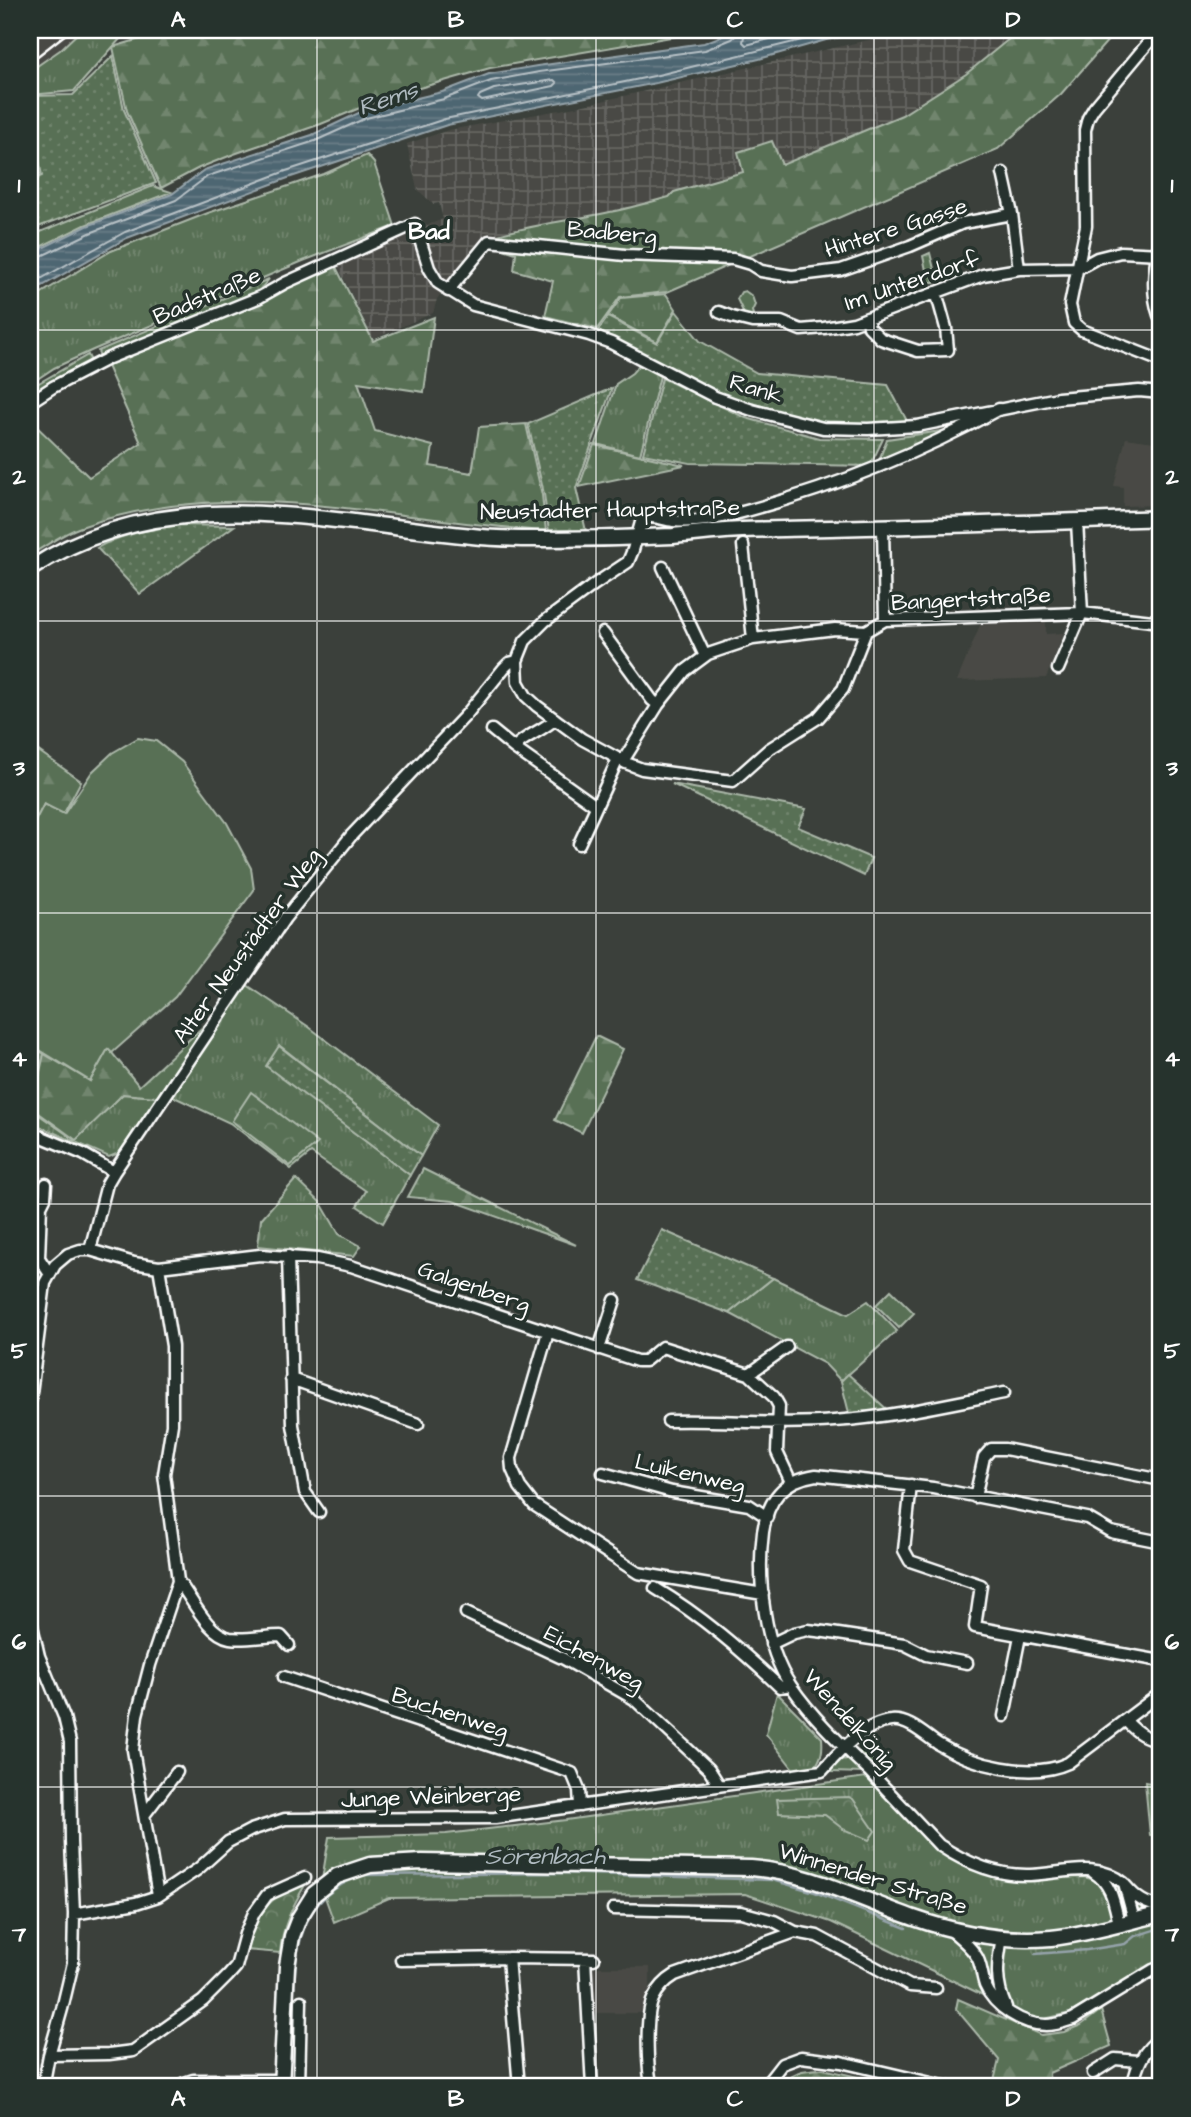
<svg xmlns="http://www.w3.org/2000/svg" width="1191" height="2117" font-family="'Architects Daughter',sans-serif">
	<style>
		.built { fill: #4a4a45 }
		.industrial { fill: url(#industrial-grid) }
		.grass { fill: url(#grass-tufts); stroke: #acb8aa; stroke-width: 2 }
		.forest { fill: url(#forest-firs); stroke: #acb8aa; stroke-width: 2 }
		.park { fill: url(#park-crowns); stroke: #acb8aa; stroke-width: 2 }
		.garden { fill: url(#garden-dots); stroke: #acb8aa; stroke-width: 2 }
		.pitch { fill: #587055; stroke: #acb8aa; stroke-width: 2 }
		.water { fill: url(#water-rules); stroke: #95a3aa; stroke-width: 2 }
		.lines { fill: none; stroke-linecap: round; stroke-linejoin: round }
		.shore { stroke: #b8c2c7; stroke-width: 2 }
		.stream { stroke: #95a3aa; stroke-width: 2.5 }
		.street-casing { stroke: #fff; stroke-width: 15 }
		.secondary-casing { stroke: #fff; stroke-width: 19 }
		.street { stroke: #26332d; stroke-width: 10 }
		.secondary { stroke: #26332d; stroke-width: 14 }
		.rail { stroke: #fff; stroke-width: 2.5 }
		.grid { fill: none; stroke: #fff; stroke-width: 2; stroke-opacity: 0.55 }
		.labels { text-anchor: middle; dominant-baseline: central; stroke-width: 7; stroke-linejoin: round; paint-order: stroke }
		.street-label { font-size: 23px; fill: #fff; stroke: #26332d }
		.water-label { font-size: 24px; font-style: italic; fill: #afbac0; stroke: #26332d }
		.neighbourhood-label { font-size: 24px; font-weight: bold; fill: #fff; stroke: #26332d }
		.neatline { fill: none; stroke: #fff; stroke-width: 2.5 }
		.grid-label { font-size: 23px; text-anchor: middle; font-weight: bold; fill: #fff }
	</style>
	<defs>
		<pattern id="industrial-grid" width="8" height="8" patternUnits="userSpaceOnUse" patternTransform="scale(1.75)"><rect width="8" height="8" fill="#4a4a45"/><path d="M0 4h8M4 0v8" fill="none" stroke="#656561"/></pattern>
		<pattern id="grass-tufts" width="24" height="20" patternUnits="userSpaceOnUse" patternTransform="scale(1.75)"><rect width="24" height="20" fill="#587055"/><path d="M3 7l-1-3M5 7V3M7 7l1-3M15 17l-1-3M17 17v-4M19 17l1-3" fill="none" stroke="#71856e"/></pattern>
		<pattern id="forest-firs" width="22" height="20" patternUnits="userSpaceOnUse" patternTransform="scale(1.75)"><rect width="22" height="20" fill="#587055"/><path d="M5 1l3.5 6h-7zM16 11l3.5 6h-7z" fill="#71856e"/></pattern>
		<pattern id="park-crowns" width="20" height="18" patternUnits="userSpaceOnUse" patternTransform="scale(1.75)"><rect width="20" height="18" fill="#587055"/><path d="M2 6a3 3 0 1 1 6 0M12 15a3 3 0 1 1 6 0" fill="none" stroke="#71856e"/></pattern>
		<pattern id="garden-dots" width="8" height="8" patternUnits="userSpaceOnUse" patternTransform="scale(1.75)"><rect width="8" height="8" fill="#587055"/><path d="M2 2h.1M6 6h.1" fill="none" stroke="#71856e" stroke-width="1.8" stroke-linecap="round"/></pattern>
		<pattern id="water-rules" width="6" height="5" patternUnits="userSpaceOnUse" patternTransform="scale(1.75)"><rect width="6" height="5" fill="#4e6672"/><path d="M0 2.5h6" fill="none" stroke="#697d87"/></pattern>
	</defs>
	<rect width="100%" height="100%" fill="#3b403b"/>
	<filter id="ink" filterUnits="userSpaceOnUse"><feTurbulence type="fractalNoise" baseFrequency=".0143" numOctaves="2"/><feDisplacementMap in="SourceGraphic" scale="14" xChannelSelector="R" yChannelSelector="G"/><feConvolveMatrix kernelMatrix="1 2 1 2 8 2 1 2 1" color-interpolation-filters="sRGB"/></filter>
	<g filter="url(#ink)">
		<!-- built -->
		<path class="built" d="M46,30H81L60,50L30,71V43Z
			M1126,438L1161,443V505L1123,506V487L1114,486Z
			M1046,620V634L1064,633L1046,678L957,681L981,623Z
			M593,1967H650V1989L641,2013H593Z"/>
		<!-- industrial -->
		<path class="industrial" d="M907,30H1020L966,74L902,115L782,165L772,141L744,172L674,192L669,197L616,211L543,224L507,232L478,242L437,299L433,313L373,339L336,262L443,219L439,203L433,204L417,189L407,144L449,130L571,108L899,33Z"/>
		<!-- grass -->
		<path class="grass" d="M81,30H128L74,91L30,95V71L60,50Z
			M367,155L374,163L395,226L303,261L93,350L54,368L30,384V300L111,251L208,213L324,174Z
			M153,186L171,192L85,225L30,252V237L33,235Z
			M269,279L259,291L100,357L98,351Z
			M666,294L676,309L657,342L608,316L621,298Z
			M88,355L91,361L67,373L30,395V388Z
			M639,365L660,376L640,455L596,444L616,384L632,373Z
			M244,983L309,1027L438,1125L421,1156L280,1046L267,1066L410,1175L383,1223L357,1206L366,1191L311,1153L291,1169L230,1123L172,1096Z
			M30,1044L44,1054L31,1109L75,1140L123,1094L157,1097L119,1153L109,1157L30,1122Z
			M296,1179L321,1203L339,1234L361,1246L354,1256L258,1246L261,1219Z
			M773,1278L848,1314L868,1301L897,1331L841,1381L825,1364L729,1313Z
			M777,1693L822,1738C823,1750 822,1757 815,1767L794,1770L766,1734Z
			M863,1739L875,1760L870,1766L860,1754Z
			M845,1759L851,1761L863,1773L831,1772L829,1770L840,1760Z
			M866,1777L937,1849L969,1869L1005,1879L1084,1877L1114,1885L1129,1900L1161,1897V1961L1155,1963L1070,2013L1040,2020L1020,2013L831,1922L745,1894L389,1898L334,1922L321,1886L329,1837L446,1834L566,1820Z
			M1145,1782L1161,1785V1837L1150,1835Z"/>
		<!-- forest -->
		<path class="forest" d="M170,30H712L490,68L384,98L321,124L234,154L199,168L161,188L127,111L113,47Z
			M1020,30H1117L1061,94L998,149L667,292L620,297L597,329L545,316L553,281L514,270L516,253L491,245V237C532,224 574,220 615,211C633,207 651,202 669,197L674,192L743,172L738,152L772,141L782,165L902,115L966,74Z
			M30,114L42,173L30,178Z
			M334,263L373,341L434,317L424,392L358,382L375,431L433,446L430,466L472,473L479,427L526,424L542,495L546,531C392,521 233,473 81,527C63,533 46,546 30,555V420L89,477L141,443L107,366L262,301L284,282Z
			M948,430L878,463L887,439Z
			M594,445L684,465L579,487Z
			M30,745L81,781L63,815L44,804L30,831Z
			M207,1023L157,1097L123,1094L76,1140L32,1108L44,1054L90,1081L108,1048L139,1086Z
			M596,1036L623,1049L582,1133L555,1120Z
			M423,1169L576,1245L453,1201L408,1197Z
			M958,1999L1041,2035L1064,2032L1081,2025L1101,2010L1111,2046L1049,2073L1050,2087H1016L994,2081L999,2060L956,2009Z
			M823,2069L901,2087H818L791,2081L788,2087H781C793,2070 803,2070 823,2069Z"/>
		<!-- park -->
		<path class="park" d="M745,291L752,296L755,305L752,311L754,318H746L737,299L741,292Z
			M251,1092L318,1143L290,1166L232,1121Z
			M849,1797L853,1799L875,1831L869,1840L843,1829L825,1815L779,1813L777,1799Z
			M305,1885C292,1907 282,1927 280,1953L246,1950C257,1915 267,1894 305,1885Z"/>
		<!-- garden -->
		<path class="garden" d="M113,56L124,110L156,183L30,230V181L42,176L30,114V96L73,95Z
			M930,253L934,269L931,271L934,282H931L928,280L923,256Z
			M676,311L700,341L757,373L888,385L907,421C853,428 782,421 732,400C686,381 643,354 598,331L608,317L657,343Z
			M662,378L746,418L819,438L883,439L870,466L690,463L643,454Z
			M612,388L576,488L586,531L549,532L544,494L528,424Z
			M179,525L234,526L140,594L97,548C122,533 151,530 179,525Z
			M672,784L806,809L798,827L871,858L864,876Z
			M279,1046L421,1156L410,1175L266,1066Z
			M662,1230L773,1278L729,1313L637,1280Z
			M848,1374L891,1413L850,1417L841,1381Z"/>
		<!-- pitch -->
		<path class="pitch" d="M138,738L156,741L182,762L227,823L251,868L254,890L175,997L112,1053L108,1049L90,1081L30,1044V831L44,804L64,814L92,772L112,753Z
			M891,1290L914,1313L899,1328L876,1305Z"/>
		<!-- water -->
		<path class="water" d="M737,30H877L826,40L759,59L656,83L447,125L288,178L127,238L30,293V254L87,226L172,194L204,170L312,135L363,111L442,92L489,74L537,66L704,43Z"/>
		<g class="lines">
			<!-- shore -->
			<path class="shore" d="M745,30L743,42L746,45L805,30
				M554,80L557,83L554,86L482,101L478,98L480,95L494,89Z
				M30,260L35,259L90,233L176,200L208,176L315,141L366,118L444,99L491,81L539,72L705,50L732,39L736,35L737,30
				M30,285L125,232L286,171L445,119L654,76L843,30"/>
			<!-- stream -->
			<path class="stream" d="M1035,1954L1087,1950L1125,1944L1135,1936L1161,1928
				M293,2032C295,1969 288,1898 364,1875L559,1873L772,1880L815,1892L906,1928"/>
			<!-- street casing -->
			<g class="street-casing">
				<path id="street" d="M1159,30L1094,108L1088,118L1085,130L1086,226L1070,305L1074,323L1082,330L1161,361
					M1003,173L1012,214L1019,269
					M448,291L489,241L625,255L733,259L750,264L761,271L792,276L841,270L910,246L963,223L1012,214
					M719,312L732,317L752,322H781L801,330L824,328L854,323L983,275L1019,269L1079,268L1097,258L1121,252L1161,254
					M867,318L869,327L881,339L918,351L948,350L946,328L936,292
					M30,402L53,387L109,358L260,297L285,283L415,224L429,268L438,283L473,305L589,335L611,343L715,397L752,410L823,428L868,429L917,426L1058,398L1139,391L1161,393
					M999,409C914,456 825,491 731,515C712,520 692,523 673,521C662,520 652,514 642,519L633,550L628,562L595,584L545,621L525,641L517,661L518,682L526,696L537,706L582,739L626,763L642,769L733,781L769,749L818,718L843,689L866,631L885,620L1082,613L1161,622
					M883,528L885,620
					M743,545L753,639
					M663,567L705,656
					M603,633L652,700L658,705
					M1058,669L1082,613L1077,521
					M555,719C543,731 525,735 514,748L596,806
					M492,730L514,748
					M623,761L658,705L685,671L708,654L753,639L835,629L866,631
					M579,844L618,759
					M30,1132L83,1154L114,1172
					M46,1184L45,1198L41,1206L39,1258L49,1273
					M90,1250L107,1184L114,1172L285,918L351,836L466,715L504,668L509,663L517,661
					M288,1256L293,1425L305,1492L319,1512
					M548,1332L511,1458L512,1469L520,1487L534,1505L638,1573L763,1594
					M599,1349L615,1300
					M749,1374L787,1347
					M291,1379L418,1424
					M30,1401L45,1283L55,1265L68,1254L80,1250H90L134,1263L159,1267L260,1255L317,1259L351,1266L637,1361H645L662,1347L749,1374L774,1397L779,1406L777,1452L791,1482
					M668,1421C724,1419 779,1426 834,1421C892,1417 948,1404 1004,1393
					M603,1473L672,1492L749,1505L767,1517
					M911,1485L904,1550L910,1561L981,1585L975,1627L1161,1661
					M975,1497L984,1457L991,1449H1005L1161,1480
					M178,1581C192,1598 207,1634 230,1638C244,1640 266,1636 281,1636L289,1645
					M655,1588C702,1616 741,1650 780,1687L790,1685
					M466,1613L564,1659L634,1699L709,1769L719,1785
					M30,1617L39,1656L64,1717L70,1742L71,1842L74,1914L73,1963L62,2009L49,2055L43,2087
					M771,1644L794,1633L808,1630L825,1632L904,1644L926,1655L967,1663
					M284,1677L572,1773L579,1790L580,1806
					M1004,1716L1020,1636
					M1126,1721C1137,1733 1145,1738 1161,1741
					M145,1814L177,1772
					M1093,1872C1112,1884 1114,1902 1119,1924
					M1126,1886C1136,1898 1146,1905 1161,1906
					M158,1896L133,1750L137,1715L150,1665L178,1581L164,1474L172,1424V1346L159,1267
					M613,1909L741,1912L774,1921L795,1932
					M74,1914L136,1903L158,1896L198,1869L228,1842L251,1830L285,1819L495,1818L822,1771C839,1752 864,1723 891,1721C909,1719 924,1735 938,1744C972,1765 1031,1780 1068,1763L1161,1693
					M1134,1920L1124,1883C1096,1860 1063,1874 1030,1875C997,1876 966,1863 939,1845C916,1821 893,1796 870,1772C842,1745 813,1718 791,1686C764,1647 757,1578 763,1532C768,1499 783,1480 816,1475L933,1488L1087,1518L1111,1532L1161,1542
					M952,1931C960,1938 969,1945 975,1954C982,1963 981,1974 985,1985C994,2007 1023,2025 1046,2025C1056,2025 1064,2022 1073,2019L1153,1970L1161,1967
					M1002,1938C997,1963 995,1983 1006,2007
					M508,1958L519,2087
					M585,1959L592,2087
					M401,1960L508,1958L594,1959
					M49,2055L109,2054L133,2051L203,2001L228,1976L236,1967L245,1934L254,1913L267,1895L305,1878
					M1093,2073L1115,2059L1138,2061
					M184,2087V2083L193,2080H281
					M299,2087L301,2001
					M652,2087C647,2069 645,2016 653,1999C658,1989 665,1981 675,1975L795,1932L817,1936L910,1986L936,1988
					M764,2087L782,2064L801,2057L841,2062L948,2087
					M1132,2087C1137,2066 1142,2050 1161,2038"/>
			</g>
			<!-- secondary casing -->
			<g class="secondary-casing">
				<path id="secondary" d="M1161,245C1156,268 1153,292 1161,315
					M30,569C165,479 323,522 472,536C496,539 522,539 546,539C588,539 631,538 673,536C696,534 719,531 742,530C882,527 1021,524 1161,518
					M281,2087L287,1966L292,1936L299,1918L314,1894L337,1876L370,1865L422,1862L751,1868C811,1873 859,1899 914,1918C957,1933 1005,1942 1051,1938C1085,1935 1127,1922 1161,1914"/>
			</g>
			<!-- street -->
			<use href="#street" class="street"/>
			<!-- secondary -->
			<use href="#secondary" class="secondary"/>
			<!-- rail -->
			<path class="rail" d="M30,62L71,30"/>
		</g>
	</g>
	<!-- grid -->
	<path class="grid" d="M317,30V2087M596,30V2087M874,30V2087M30,330H1161M30,621H1161M30,913H1161M30,1204H1161M30,1496H1161M30,1787H1161"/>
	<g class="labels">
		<!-- street labels -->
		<g class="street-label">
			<text transform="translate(896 228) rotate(-18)">Hintere Gasse</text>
			<text transform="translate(612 233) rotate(5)">Badberg</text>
			<text transform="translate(912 281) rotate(-19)">Im Unterdorf</text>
			<text transform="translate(207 296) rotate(-23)">Badstraße</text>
			<text transform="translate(756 389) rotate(17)">Rank</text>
			<text transform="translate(610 510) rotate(-1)">Neustadter Hauptstraße</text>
			<text transform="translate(971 599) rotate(-3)">Bangertstraße</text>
			<text transform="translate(247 946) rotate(-54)">Alter Neustädter Weg</text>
			<text transform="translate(474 1287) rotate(19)">Galgenberg</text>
			<text transform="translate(690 1474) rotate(13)">Luikenweg</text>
			<text transform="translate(594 1658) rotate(29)">Eichenweg</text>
			<text transform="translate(450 1713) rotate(18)">Buchenweg</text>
			<text transform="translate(850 1720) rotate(48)">Wendelkönig</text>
			<text transform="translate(431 1797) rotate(-2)">Junge Weinberge</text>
			<text transform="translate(873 1879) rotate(17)">Winnender Straße</text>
		</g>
		<!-- water labels -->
		<g class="water-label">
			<text transform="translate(388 99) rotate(-19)">Rems</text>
			<text x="545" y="1857">Sörenbach</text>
		</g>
		<!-- neighbourhood labels -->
		<g class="neighbourhood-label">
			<text x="429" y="232">Bad</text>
		</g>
	</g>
	<!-- margin -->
	<rect width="1191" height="2117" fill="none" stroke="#26332d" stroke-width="77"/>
	<rect x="38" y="38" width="1114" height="2040" class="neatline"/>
	<g class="grid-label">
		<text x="178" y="27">A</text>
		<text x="456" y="27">B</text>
		<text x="735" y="27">C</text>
		<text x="1013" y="27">D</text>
		<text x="19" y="192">1</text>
		<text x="1172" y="192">1</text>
		<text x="19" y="484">2</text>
		<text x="1172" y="484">2</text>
		<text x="19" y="775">3</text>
		<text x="1172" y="775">3</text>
		<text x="19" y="1066">4</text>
		<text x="1172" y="1066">4</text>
		<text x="19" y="1358">5</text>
		<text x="1172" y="1358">5</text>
		<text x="19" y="1649">6</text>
		<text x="1172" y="1649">6</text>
		<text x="19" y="1941">7</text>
		<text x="1172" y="1941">7</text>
		<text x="178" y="2106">A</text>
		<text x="456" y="2106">B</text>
		<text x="735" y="2106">C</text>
		<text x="1013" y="2106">D</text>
	</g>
</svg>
